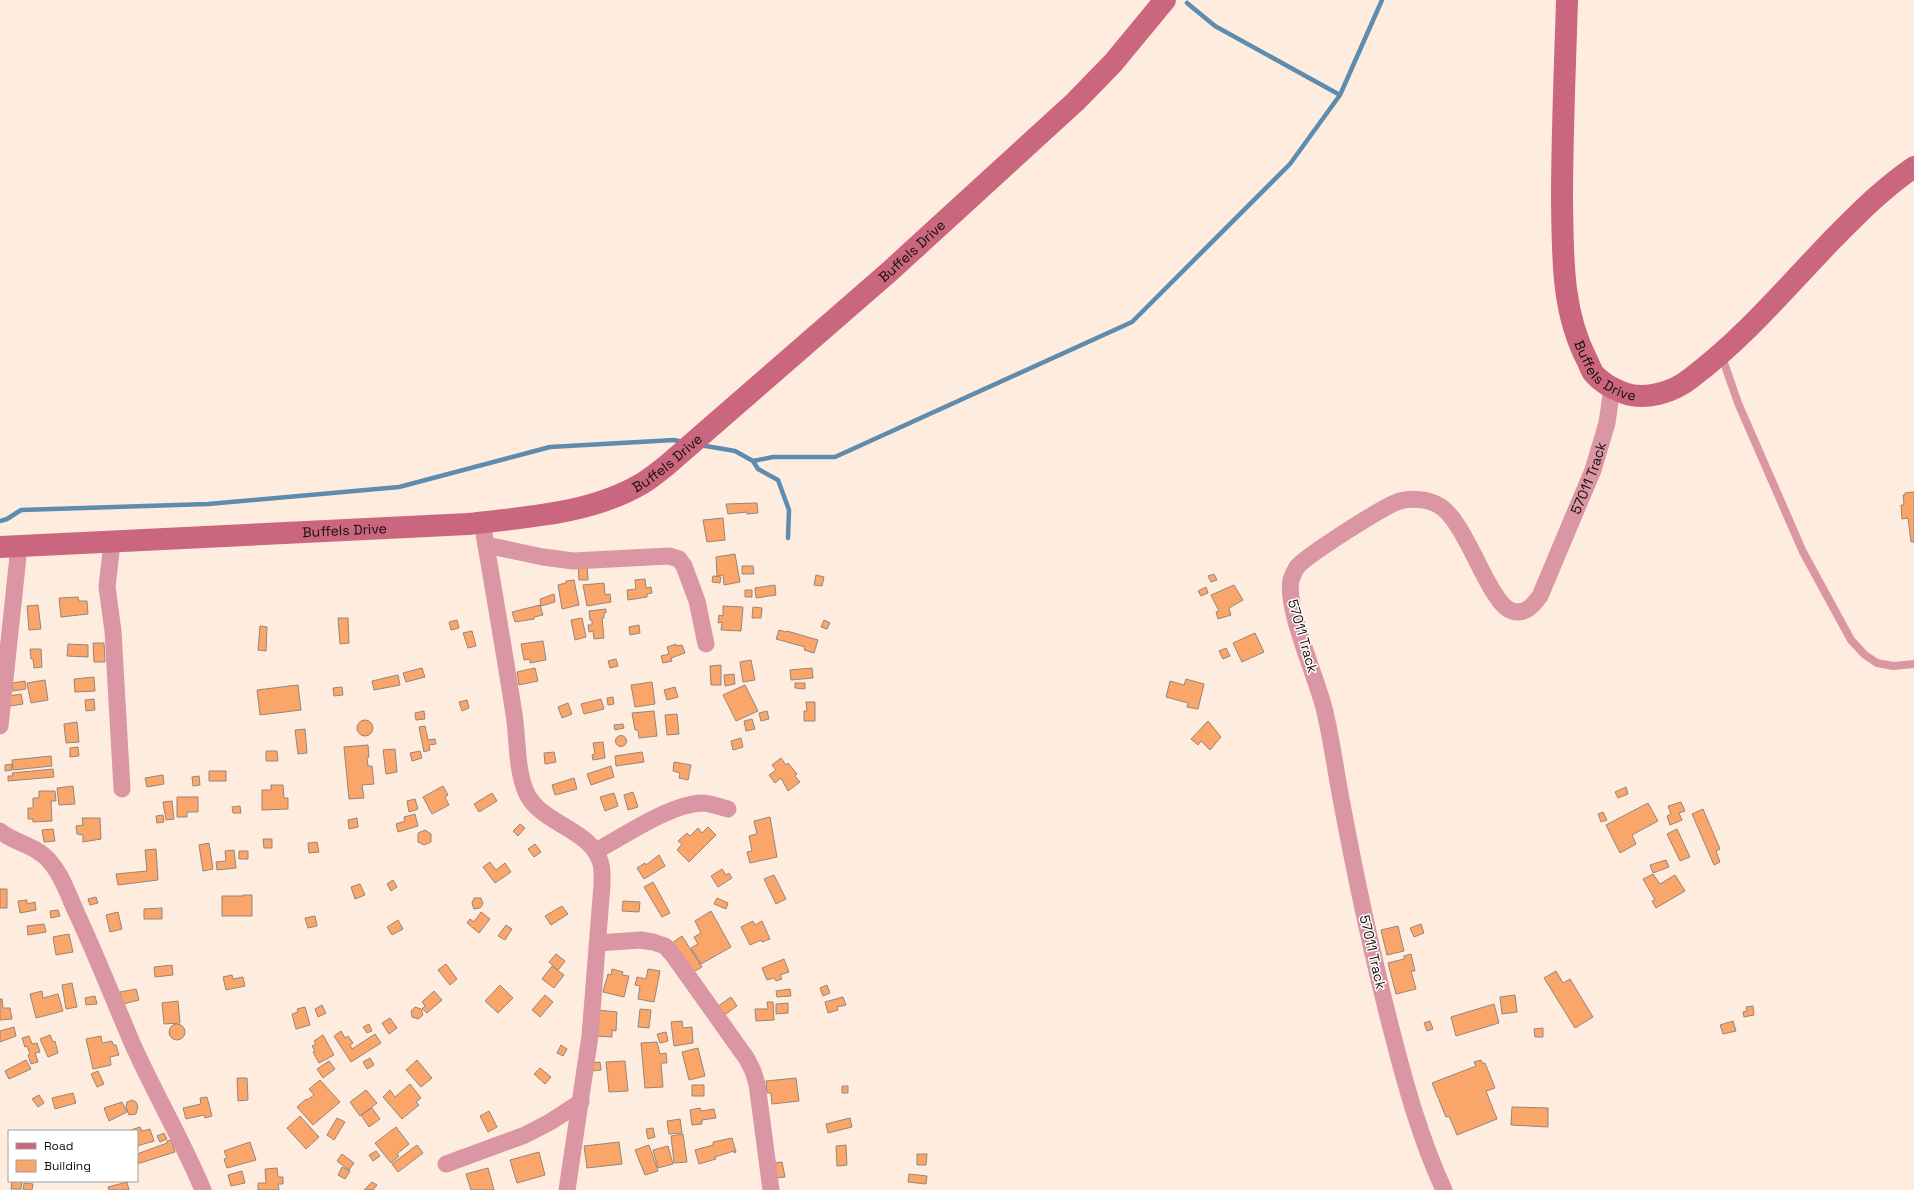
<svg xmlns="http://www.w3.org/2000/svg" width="1914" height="1190" font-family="'Space Grotesk',sans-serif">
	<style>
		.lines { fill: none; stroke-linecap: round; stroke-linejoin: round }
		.stream { stroke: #5e8cae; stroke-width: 4.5 }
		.building { fill: #faa66a; stroke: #96867a }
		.lane { stroke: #da96a3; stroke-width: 8 }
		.street { stroke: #da96a3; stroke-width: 17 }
		.secondary { stroke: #ca677e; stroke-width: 22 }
		.labels { text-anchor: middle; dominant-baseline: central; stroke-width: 3; stroke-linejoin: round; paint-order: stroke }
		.street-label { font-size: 14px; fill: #140e0a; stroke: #fff }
	</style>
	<rect width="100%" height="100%" fill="#feecdf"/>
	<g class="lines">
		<!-- stream -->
		<path class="stream" d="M1187,3L1215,26L1340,95
			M700,445L735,451L753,461L773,457H835L1132,322L1290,164L1340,95L1382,0
			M753,461L758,469L778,480L789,510L788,538
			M0,521L7,519L21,510L208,504L399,487L550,447L674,440L683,442"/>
	</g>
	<!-- building -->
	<path class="building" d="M1914,492V542H1911L1908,518L1902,519L1901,505H1904L1903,495H1905V493Z
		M757,503L758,513L747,514V512L728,514L726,504Z
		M723,518L725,540L707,542L703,520Z
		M735,554L740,582L724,585L723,575L717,576L716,557Z
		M578,563H587L588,580H579Z
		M742,566H753L754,574H742Z
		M1214,574L1217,580L1211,582L1208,576Z
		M816,575L824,577L822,586L814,585Z
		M713,576L721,577L720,583L712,582Z
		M645,579L646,588L651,587L652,593L647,594V597L628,600L627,590L636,589L635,580Z
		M574,580L579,605L562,609L558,585L566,583V581Z
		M604,583L605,595L610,594L611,602L587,606L583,585Z
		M775,585L776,595L756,598L755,588Z
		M1234,585L1243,600L1229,608L1231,615L1218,619L1216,612L1219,611L1211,595Z
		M1206,587L1208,593L1201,596L1198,591Z
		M745,590H752V597H745Z
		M554,594L555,602L541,606L540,599Z
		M78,597L79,601H87L88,614L61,617L59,598Z
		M38,605L41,629L29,630L27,606Z
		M540,605L543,615L534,617V619L515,622L512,612Z
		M723,606L743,607L741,631L721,630L722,622L718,623L719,615L723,616Z
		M753,607L762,608L761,618H752Z
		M606,609V613H604V618H602L604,638L594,639L593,631L589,632L588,625H592V620H590L589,611Z
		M338,618H348L349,643L340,644Z
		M582,618L586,637L575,640L571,620Z
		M457,620L459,628L451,630L449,622Z
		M824,620L830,623L827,629L821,627Z
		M639,625L640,633L630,635L629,627Z
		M260,626L267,627L266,651L258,650Z
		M779,630L786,632L787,631L818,640L814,653L804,650L805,647L776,639Z
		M472,631L476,646L468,648L463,633Z
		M1255,633L1264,652L1242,662L1233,643Z
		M543,641L546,660L530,663V659L524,660L521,644Z
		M93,643H104L105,662H94Z
		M68,644L88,645V657L67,656Z
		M676,644V646L682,645L685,653L671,658L672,661L663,663L661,656L669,654L667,647Z
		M1226,648L1230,656L1223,659L1219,651Z
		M30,649H41L42,667L34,668L33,659H31Z
		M616,659L618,666L610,668L608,661Z
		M751,660L755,680L743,682L740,662Z
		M721,665V685H711L710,666Z
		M422,668L425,677L406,682L403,673Z
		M535,668L538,681L519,685L517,672Z
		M812,668L813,678L791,680L790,670Z
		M734,674L735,684L725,686L724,675Z
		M398,675L400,685L374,690L372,681Z
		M94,677L95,691L75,692L74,679Z
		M1186,679L1204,684L1198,709L1187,707L1188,703L1166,697L1170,681L1184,685Z
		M45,680L48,700L31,703L27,683Z
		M25,681L26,689L13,691L12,683Z
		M652,682L655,704L635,707L631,685Z
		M795,683H805V689L795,688Z
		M298,685L301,710L260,715L257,690Z
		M745,685L758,711L736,721L723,695Z
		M342,687L343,695L334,696L333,688Z
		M675,687L678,697L667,700L664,690Z
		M21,694L23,704L5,707L3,697Z
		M613,697L614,704L608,705L607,698Z
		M94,699L95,710L86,711L85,700Z
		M601,699L604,709L584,714L581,704Z
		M467,700L469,708L462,711L459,702Z
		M806,702H815V721H804V711H807Z
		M568,703L572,714L562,718L558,707Z
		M424,711L425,719L416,720L415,713Z
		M654,711L657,736L639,738L638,730H635L632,713Z
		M767,711L769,719L761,721L759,713Z
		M677,714L679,734L667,735L665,715Z
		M752,719L755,729L746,731L744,721Z
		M357 728a8 8 0 1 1 16 0a8 8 0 1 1-16 0Z
		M1208,721L1221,737L1210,750L1201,741L1198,745L1191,739Z
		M77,722L79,742L66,743L64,724Z
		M623,724L624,728L615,730L614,725Z
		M425,726L428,740L435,739L436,744L429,745L430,750L424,752L419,727Z
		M305,729L307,753L298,754L295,730Z
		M615.5 741a5.5 5.5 0 1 1 11 0a5.5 5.5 0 1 1-11 0Z
		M741,738L743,747L733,750L731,741Z
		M603,742L605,758L593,760L592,755L595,754L593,743Z
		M368,745L369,757L367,758L368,766H372L374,784L362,785L364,798L349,799L344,747Z
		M78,747L79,756L70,757V748Z
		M395,749L397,772L386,774L383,750Z
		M266,751H277L278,761H266Z
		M420,751L422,758L412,761L410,753Z
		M554,752L556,762L545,764L544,753Z
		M642,752L644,762L616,766L615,756Z
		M51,756L52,766L13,770L12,760Z
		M781,758L786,765L788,763L797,774L795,776L800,782L788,791L781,778L775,783L769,775L776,770L772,765Z
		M674,762L691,765L688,780L679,778L680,773L673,771Z
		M12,764V770L5,771V765Z
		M611,766L614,777L591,785L587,774Z
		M53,769L54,777L8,781V776H13L12,773Z
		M209,771H226V781H209Z
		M163,775L164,784L147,787L145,778Z
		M199,776L200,785L193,786L192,777Z
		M574,778L577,789L555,795L552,785Z
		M271,785H283L284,798H288V809L262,810V790H271Z
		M73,786L75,804L59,805L57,788Z
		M443,786L448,795L445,797L449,805L432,814L423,797Z
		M1626,787L1628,794L1618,798L1615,792Z
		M39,791H55L56,801H51L52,821L33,822V819H28V808H33V798H39Z
		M633,792L638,807L628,810L624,795Z
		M492,793L497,801L479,812L474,804Z
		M614,793L618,806L605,811L600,797Z
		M177,797H198V812H187V817H177Z
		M415,799L418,809L409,812L407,801Z
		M172,801L174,819L166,820L163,802Z
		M1681,802L1685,811L1679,813L1682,820L1670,825L1667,816L1671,814L1668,806Z
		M1648,803L1658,821L1632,835L1636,844L1620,853L1606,825Z
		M240,806L241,813H233L232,807Z
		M1703,809L1720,849L1716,851L1720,862L1714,865L1692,814Z
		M1603,812L1607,820L1601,822L1598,814Z
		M415,814L418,826L398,832L396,824L405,821L404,817Z
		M163,815L164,822L157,823L156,816Z
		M770,817L777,857L750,863L747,852L752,851L749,836L757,834L754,821Z
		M82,818H100L101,839L83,842V835L77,834L76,826L83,825Z
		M357,818L358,827L349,829L348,820Z
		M520,824L525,828L518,836L513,831Z
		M708,827L716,835L689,862L677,850L682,844L678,841L687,833L690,836L698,828L702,833Z
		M53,829L55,841L44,842L42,830Z
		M1677,829L1690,857L1680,861L1667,834Z
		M425,830L431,834V842L424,845L418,842V833Z
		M263,839H272V848H264Z
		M317,842L319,852L309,853L308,843Z
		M209,843L213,869L203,871L199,845Z
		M535,844L541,852L534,857L528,849Z
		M156,849L158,880L118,885L116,874L147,871L145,850Z
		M234,850L236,868L217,870L216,862L226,861L225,851Z
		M239,851H248V859H239Z
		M659,855L665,866L644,879L637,868L645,863L646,865Z
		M1666,860L1669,867L1653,873L1650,865Z
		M490,862L496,870L505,863L511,872L495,883L483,867Z
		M722,869L726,875L729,873L732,878L718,887L711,876Z
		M1653,874L1660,884L1675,875L1685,891L1656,908L1652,901L1655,900L1643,879Z
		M774,875L786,899L776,904L764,879Z
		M393,880L397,887L391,891L387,884Z
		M653,882L670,913L662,917L644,887Z
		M360,884L365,895L355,899L351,887Z
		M0,889H7V908H0Z
		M243,895H252V916H222V896H243Z
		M96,897L98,903L90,905L88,899Z
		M474,898H481L483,904L480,908L474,909L472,903Z
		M717,898L728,903L726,909L714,904Z
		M27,900V904L35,902L36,910L20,913L18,901Z
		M623,901L640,902L639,912L622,911Z
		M562,906L568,914L551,925L545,916Z
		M162,908V919H144V909Z
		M58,910L60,916L51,918L50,911Z
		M711,911L731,947L701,964L691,948L698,944L694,937L701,933L695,921Z
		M118,912L122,929L110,932L106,915Z
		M481,912L490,919L479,933L467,923L470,919L474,922Z
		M315,916L317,926L308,928L305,918Z
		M398,920L403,929L392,935L387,927Z
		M753,921L755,925L762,921L770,939L762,942L761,940L750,945L741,927Z
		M44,924L46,932L28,935L27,926Z
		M1421,924L1424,933L1414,937L1410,928Z
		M506,925L512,929L505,940L498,936Z
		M1398,926L1404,951L1387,955L1381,930Z
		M69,934L73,952L56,955L53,937Z
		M682,936L702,967L693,972L672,943Z
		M556,954L565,961L558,970L549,962Z
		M1411,954L1415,971H1411L1416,989L1396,994L1388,963L1404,959V956Z
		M784,959L789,972L780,975L782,979L776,981L774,978L767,980L762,968Z
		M446,964L457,979L450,985L438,970Z
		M172,965L173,975L155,977L154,967Z
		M552,966L564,975L554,988L542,979Z
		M612,969L623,972L622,975L629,976L624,997L603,992L608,974L611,975Z
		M648,969L660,971L654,1002L638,999L640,986L635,985L637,977L646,979Z
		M1556,971L1563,983L1570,979L1593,1017L1575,1028L1544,978Z
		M232,975L233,979L243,977L245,986L226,990L223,977Z
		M72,983L77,1007L66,1009L62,985Z
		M500,985L513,998L498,1013L485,1001Z
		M827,985L830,993L823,996L820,988Z
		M136,989L139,1000L123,1004L120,992Z
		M790,989L791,996L777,997L776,991Z
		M42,991L43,998L58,994L63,1011L36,1018L30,994Z
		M434,991L442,1000L427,1013L422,1009L425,1006L422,1002Z
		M545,995L553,1002L540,1017L532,1010Z
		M1515,995L1517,1012L1502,1014L1500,997Z
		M95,996L97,1004L86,1005L85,998Z
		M731,997L737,1006L723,1016L717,1007Z
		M843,997L846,1005L837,1007L838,1010L828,1013L825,1002Z
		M0,999H2L3,1008H10L12,1019L0,1020Z
		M178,1001L180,1023L164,1024L162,1003Z
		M767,1002H773L774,1020L756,1021L755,1009H768Z
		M788,1003V1013L776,1014V1004Z
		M1494,1004L1499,1023L1456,1036L1451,1017Z
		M322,1005L326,1013L318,1017L315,1009Z
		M1753,1006L1754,1015L1744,1017L1743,1012L1747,1011L1746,1007Z
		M305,1007L310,1025L296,1029L292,1014L298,1012L297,1009Z
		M415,1007L421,1009L423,1015L418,1019L412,1017L411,1011Z
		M640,1009L651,1010L649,1028L638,1027Z
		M598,1010L617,1012L616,1031L612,1030V1037L595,1036Z
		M390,1018L397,1028L389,1034L382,1023Z
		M682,1021L683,1028L692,1027L693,1043L674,1046L671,1022Z
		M1430,1021L1433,1029L1427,1031L1424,1023Z
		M1733,1021L1736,1031L1723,1034L1720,1025Z
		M369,1024L372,1031L367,1033L363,1027Z
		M169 1032a8 8 0 1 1 16 0a8 8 0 1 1-16 0Z
		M14,1027L16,1036L0,1042V1031Z
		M1543,1028V1037H1535L1534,1029Z
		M341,1031L345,1038L348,1036L353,1043L350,1045L352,1049L375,1034L381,1043L351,1062L334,1036Z
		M666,1032L668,1041L660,1043L657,1034Z
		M50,1035L53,1042L55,1041L58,1053L48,1057L40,1039Z
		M323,1035L334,1055L319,1063L313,1052L315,1051L312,1046L316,1044L314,1041Z
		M29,1036L32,1044L37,1043L40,1052L35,1053L38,1062L31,1064L28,1055L30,1054L27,1046L25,1047L22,1038Z
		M101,1036L102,1043L112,1041L113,1045H116L119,1055L110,1057L111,1065L93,1069L86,1039Z
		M657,1042L660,1054L666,1053L667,1063H661L663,1087L645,1088L641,1043Z
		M561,1045L567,1049L563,1056L557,1053Z
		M698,1048L705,1076L689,1080L682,1052Z
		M370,1058L374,1065L367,1069L363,1062Z
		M26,1060L31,1069L9,1079L5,1071Z
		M417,1060L432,1078L421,1087L406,1070Z
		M1481,1060L1483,1064L1485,1063L1495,1088L1486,1091L1497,1119L1457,1135L1449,1116L1446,1117L1432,1083L1476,1066L1474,1062Z
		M329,1061L335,1069L323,1078L317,1069Z
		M625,1061L628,1091L609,1092L606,1062Z
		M600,1062L601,1070L592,1071L591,1063Z
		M540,1068L551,1077L545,1084L534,1074Z
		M98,1071L104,1084L97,1087L91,1074Z
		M237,1078H247L248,1100L238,1101Z
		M796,1078L799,1101L772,1104L771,1093H767L766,1081Z
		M320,1080L340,1102L313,1125L297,1107L306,1099L307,1100L314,1095L309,1089Z
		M410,1084L421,1098L416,1102L419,1105L402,1119L383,1097L390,1090L395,1097Z
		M692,1085H704V1096H692Z
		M842,1086H848V1093H842Z
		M366,1090L377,1103L360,1116L350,1102Z
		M73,1093L76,1103L55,1109L52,1098Z
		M39,1095L44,1103L38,1107L32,1099Z
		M207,1097L212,1116L205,1118L204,1115L186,1119L183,1108L201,1104L200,1098Z
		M132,1100L136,1102L138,1106L136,1114L129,1115L126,1107L127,1102Z
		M122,1102L127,1112L109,1121L104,1108Z
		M1512,1107L1548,1108V1127L1511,1125Z
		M372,1108L380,1119L369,1127L361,1115Z
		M700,1108L701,1111L714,1109L716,1118L702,1120V1124L692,1125L690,1110Z
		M489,1111L497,1127L488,1132L480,1116Z
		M300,1116L319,1137L306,1149L287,1128Z
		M337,1118L345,1122L334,1140L327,1135Z
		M850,1118L852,1127L828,1133L826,1124Z
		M680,1119L682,1133L669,1134L667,1121Z
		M140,1127L142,1131L150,1129L154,1141L137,1146V1131H128Z
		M396,1127L409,1144L397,1154L399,1156L391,1163L375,1143Z
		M653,1128L655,1137L648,1139L646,1129Z
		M164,1133L167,1139L160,1142L157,1136Z
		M683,1134L687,1162L674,1163L671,1136Z
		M732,1138L736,1152L734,1153V1151L715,1157L716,1159L699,1164L695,1150L713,1145V1142Z
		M171,1140L175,1152L137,1164V1154L167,1143V1141Z
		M250,1142L256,1160L227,1168L224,1159L227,1158L224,1151Z
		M619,1142L622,1164L587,1168L584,1146Z
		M417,1145L423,1153L398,1172L392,1164Z
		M649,1145L658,1171L645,1175L635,1150Z
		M846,1145L847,1165L837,1166L836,1146Z
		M668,1146L673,1164L658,1168L653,1150Z
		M376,1151L380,1156L373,1161L369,1155Z
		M539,1152L545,1175L517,1183L510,1160Z
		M342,1154L354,1163L349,1170L337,1161Z
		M917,1154H927L926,1165H917Z
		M782,1162L785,1177L776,1178L774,1163Z
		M342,1167L350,1171L345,1179L338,1175Z
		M277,1168L278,1177H283V1184H278L279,1190H258V1183H266L265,1169Z
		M488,1168L494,1190H471L466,1174Z
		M242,1171L245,1183L231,1186L228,1175Z
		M909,1174L927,1176L926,1184L908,1182Z
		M12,1181H22L21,1189H11Z
		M127,1182L129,1190H109L108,1187Z
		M372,1182L377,1185L373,1190H364Z
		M24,1183L33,1184L32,1190H23Z"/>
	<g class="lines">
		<!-- lane -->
		<path class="lane" d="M1721,354L1738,403L1803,552L1851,640L1865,655L1877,663L1893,666L1914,664"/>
		<!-- street -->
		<g class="street">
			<path d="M482,522C493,586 504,650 514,714C518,739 516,769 526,792C540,824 589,828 600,861C603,868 602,878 602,885L590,1036L567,1190"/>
			<path d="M112,543L107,587L113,631L122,789"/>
			<path d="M486,545L543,557L573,561L669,556L679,559L684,566L697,601L706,644"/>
			<path d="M0,726L19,547"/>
			<path d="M0,831C16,844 37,845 51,863C63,877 69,897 77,914C97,957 114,1001 133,1045C155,1094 182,1140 203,1190"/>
			<path d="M596,851C624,836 670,804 702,803C710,803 720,807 728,809"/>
			<path d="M598,943L641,940L653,942L665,946L673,955L747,1059L753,1071L757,1084L771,1190"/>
			<path d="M446,1164L525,1135L550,1122L581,1102"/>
			<path id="s1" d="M1444,1190C1420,1138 1405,1083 1391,1028C1372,954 1356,879 1342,804C1336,773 1332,742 1325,712C1318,680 1285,609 1291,580C1292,577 1295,570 1297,567C1306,556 1385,505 1400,501C1411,498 1428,499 1438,505C1466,519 1489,605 1512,611C1526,615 1533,605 1540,596L1593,470L1607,423L1612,388"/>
		</g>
		<!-- secondary -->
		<g class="secondary">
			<path id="s2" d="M1567,0C1565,67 1562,133 1562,200C1563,254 1561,310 1587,360C1589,364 1591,370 1594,374C1602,383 1613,389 1624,393C1645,401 1674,392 1691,378C1743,339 1786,288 1831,241C1857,215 1883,188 1914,167"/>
			<path id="s3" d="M0,547L468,524C527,517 591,514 643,483C651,478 658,472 666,466L889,272L1075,102L1113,63L1165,0"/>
		</g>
	</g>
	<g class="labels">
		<!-- street labels -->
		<g class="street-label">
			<text stroke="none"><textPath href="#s3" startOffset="1005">Buffels Drive</textPath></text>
			<text stroke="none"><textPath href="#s2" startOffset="385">Buffels Drive</textPath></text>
			<text stroke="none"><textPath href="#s3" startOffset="681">Buffels Drive</textPath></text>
			<text stroke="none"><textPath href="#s1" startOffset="1100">57011 Track</textPath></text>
			<text stroke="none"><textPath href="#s3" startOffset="345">Buffels Drive</textPath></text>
			<text transform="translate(1303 636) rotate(74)">57011 Track</text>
			<text transform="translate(1373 952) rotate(77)">57011 Track</text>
		</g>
	</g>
	<!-- legend -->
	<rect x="8" y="1130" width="130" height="52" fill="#ffffff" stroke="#a19f9d"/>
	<rect x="16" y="1143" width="20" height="6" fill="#ca677e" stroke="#a19f9d"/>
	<text x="44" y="1150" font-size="12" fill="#140e0a">Road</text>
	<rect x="16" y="1160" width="20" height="12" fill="#faa66a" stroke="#a19f9d"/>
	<text x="44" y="1170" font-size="12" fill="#140e0a">Building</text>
</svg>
